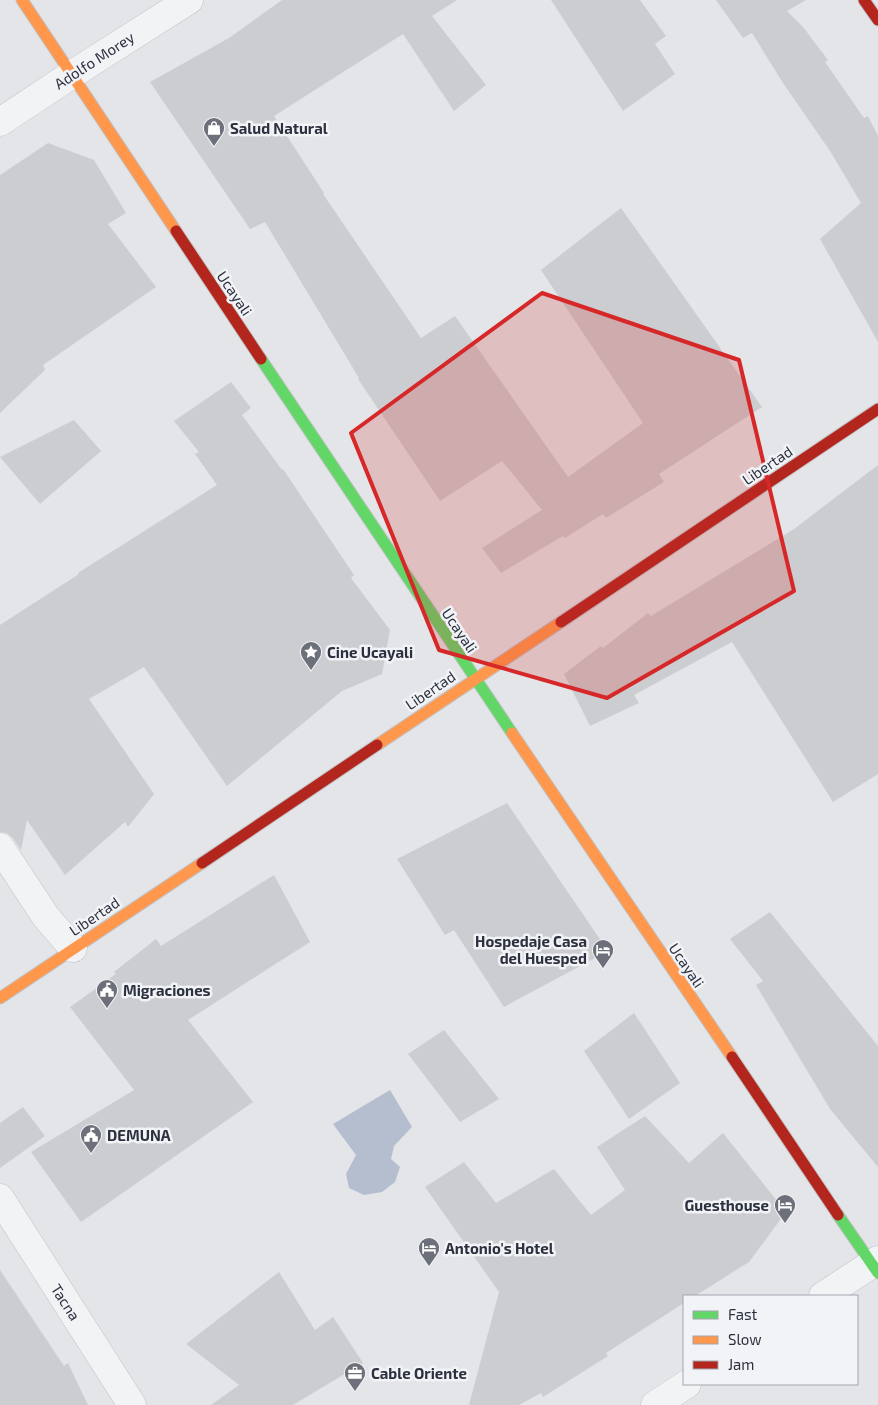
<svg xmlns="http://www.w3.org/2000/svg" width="878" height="1405" font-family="'Exo 2',sans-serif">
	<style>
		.water { fill: #b5becf }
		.building { fill: #cccdd0 }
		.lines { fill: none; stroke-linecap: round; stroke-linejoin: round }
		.street-casing { stroke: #c2c3c6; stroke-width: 29 }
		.fast-casing { stroke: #c2c3c6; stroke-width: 13 }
		.slow-casing { stroke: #c2c3c6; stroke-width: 13 }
		.jam-casing { stroke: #c2c3c6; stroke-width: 13 }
		.street { stroke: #f2f3f4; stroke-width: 28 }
		.fast { stroke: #63d668; stroke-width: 11 }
		.slow { stroke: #ff974d; stroke-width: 11 }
		.jam { stroke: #b3261e; stroke-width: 11 }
		.marked { fill: #d62828; fill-opacity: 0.2; stroke: #d62828; stroke-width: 4; stroke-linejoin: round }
		.labels { text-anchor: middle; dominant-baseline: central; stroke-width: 5; stroke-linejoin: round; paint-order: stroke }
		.street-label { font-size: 15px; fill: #2c313f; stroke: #f1f3f6 }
		.poi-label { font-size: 15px; font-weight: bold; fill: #2c313f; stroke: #f1f3f6; text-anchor: start }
	</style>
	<rect width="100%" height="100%" fill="#e3e5e8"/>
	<!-- water -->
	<path class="water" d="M390,1090L412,1127L394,1146L391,1159L400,1167L395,1182L382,1192L364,1195L349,1188L346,1174L356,1155L333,1124Z"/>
	<!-- building -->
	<path class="building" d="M282,0H457L432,16L486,85L454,111L403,34L274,116L324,193L323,194L421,338L455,316L568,477L643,423L541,270L621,208L762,407L659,474L664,482L606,518L603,514L565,538L563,536L501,573L482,548L542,510L502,461L440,501L358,379L359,378L265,222L250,229L150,82L229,38Z
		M551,0H640L666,36L655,44L675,74L623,111Z
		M716,0H806L787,11L803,27L828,60L825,62L864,118L868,116L878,136V342L820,239L861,203L830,151L783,83L752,33L743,38Z
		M48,143L94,160L126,213L108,224L156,287L43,365L45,370L0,413V175Z
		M231,382L251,408L242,415L282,470L283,469L354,575L351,578L390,630L382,674L342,691L227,786L144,667L89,699L154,794L128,827L125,822L65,875L27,820L21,850L13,838L7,833L0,832V625L79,574L78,573L217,485L195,454L199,452L174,421Z
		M74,420L101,451L40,504L0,457Z
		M878,465V774L833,802L732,642L634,695L639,703L590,726L564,674L601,646L603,648L648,613L651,616L794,529Z
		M507,803L608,951L504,1007L454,930L445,935L397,859Z
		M274,875L310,942L188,1020L253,1102L81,1222L31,1152L134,1090L70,1007L116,974L114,972L156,939L161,946Z
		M770,912L878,1046V1167L830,1109L756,985L763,981L730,939Z
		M634,1013L680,1083L629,1119L584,1051Z
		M444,1030L499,1099L460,1122L408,1054Z
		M23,1107L45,1136L0,1168V1123Z
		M645,1116L689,1163L723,1133L786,1212L749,1262L695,1296H684V1303L606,1353L608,1356L543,1397L541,1393L519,1405H469L499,1292L425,1187L464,1162L496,1203L554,1169L591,1215L625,1190L597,1147Z
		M0,1270L64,1366L68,1363L88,1405H0Z
		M279,1272L315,1330L333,1317L363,1363L293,1405H211L239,1385L186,1344Z"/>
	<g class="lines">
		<!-- street casing -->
		<g class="street-casing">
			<path id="street" d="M0,122L71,75L189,0
				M0,847L46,917L73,948
				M0,1198L132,1405
				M823,1296L878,1260
				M655,1405L687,1384"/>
		</g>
		<!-- fast casing -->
		<g class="fast-casing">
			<path id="fast" d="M261,359L512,733
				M838,1215L878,1273"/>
		</g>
		<!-- slow casing -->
		<g class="slow-casing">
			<path id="slow" d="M22,0L176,231
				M512,733L732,1057
				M377,745L561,622
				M0,998L202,863"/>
		</g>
		<!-- jam casing -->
		<g class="jam-casing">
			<path id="jam" d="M864,0L878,20
				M176,231L261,359
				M561,622L878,409
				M202,863L377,745
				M732,1057L838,1215"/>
		</g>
		<!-- street -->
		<use href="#street" class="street"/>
		<!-- fast -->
		<use href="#fast" class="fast"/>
		<!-- slow -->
		<use href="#slow" class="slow"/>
		<!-- jam -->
		<use href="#jam" class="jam"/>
	</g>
	<!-- marked area -->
	<path class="marked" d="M542,293L739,360L794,591L607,698L439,650L351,433Z"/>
	<!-- icons -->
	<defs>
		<g id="shop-pin" transform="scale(1.125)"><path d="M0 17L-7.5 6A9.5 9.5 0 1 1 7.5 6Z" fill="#6c707a" stroke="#f1f3f6"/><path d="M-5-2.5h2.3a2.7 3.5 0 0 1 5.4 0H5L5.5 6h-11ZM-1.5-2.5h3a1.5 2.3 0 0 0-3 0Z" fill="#fff"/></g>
		<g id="sight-pin" transform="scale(1.125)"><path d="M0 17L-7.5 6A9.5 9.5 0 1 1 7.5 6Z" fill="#6c707a" stroke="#f1f3f6"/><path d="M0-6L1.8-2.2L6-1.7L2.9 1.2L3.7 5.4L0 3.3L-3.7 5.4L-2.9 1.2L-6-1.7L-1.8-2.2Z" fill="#fff"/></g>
		<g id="hotel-pin" transform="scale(1.125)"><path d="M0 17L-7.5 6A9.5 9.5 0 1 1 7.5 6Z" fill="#6c707a" stroke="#f1f3f6"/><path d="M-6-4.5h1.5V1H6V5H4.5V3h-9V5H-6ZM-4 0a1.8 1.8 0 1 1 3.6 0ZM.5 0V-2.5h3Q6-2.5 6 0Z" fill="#fff"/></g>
		<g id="civic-pin" transform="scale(1.125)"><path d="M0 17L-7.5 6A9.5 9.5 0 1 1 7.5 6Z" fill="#6c707a" stroke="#f1f3f6"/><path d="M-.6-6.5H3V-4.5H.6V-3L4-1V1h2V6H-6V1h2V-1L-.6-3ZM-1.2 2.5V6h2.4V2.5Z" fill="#fff"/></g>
		<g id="office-pin" transform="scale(1.125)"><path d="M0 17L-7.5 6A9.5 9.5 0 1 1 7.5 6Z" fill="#6c707a" stroke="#f1f3f6"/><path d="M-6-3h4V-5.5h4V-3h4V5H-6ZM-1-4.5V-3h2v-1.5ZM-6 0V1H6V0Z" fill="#fff"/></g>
	</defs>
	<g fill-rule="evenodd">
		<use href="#shop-pin" x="214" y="128"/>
		<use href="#sight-pin" x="311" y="652"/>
		<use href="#hotel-pin" x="603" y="950"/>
		<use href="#civic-pin" x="107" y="990"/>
		<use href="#civic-pin" x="91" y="1135"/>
		<use href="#hotel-pin" x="785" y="1205"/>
		<use href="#hotel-pin" x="429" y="1248"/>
		<use href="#office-pin" x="355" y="1373"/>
	</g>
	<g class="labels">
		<!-- street labels -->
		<g class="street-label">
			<text transform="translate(94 60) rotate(-33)">Adolfo Morey</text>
			<text transform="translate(235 293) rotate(56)">Ucayali</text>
			<text transform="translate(767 465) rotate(-34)">Libertad</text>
			<text transform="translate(460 630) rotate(56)">Ucayali</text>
			<text transform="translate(430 690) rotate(-34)">Libertad</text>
			<text transform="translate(94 916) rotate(-34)">Libertad</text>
			<text transform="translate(687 965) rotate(56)">Ucayali</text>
			<text transform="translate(66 1302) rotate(57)">Tacna</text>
		</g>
		<!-- poi labels -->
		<g class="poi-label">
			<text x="230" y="128">Salud Natural</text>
			<text x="327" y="652">Cine Ucayali</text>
			<text x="587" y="941" text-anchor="end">Hospedaje Casa<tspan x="587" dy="17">del Huesped</tspan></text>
			<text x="123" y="990">Migraciones</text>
			<text x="107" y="1135">DEMUNA</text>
			<text x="769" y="1205" text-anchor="end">Guesthouse</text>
			<text x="445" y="1248">Antonio's Hotel</text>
			<text x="371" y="1373">Cable Oriente</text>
		</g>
	</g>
	<!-- legend -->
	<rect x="683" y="1295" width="175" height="90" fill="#f1f3f6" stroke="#a2a5ad"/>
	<rect x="693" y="1311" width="25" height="8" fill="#63d668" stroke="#a2a5ad"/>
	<text x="728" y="1320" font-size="15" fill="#2c313f">Fast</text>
	<rect x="693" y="1336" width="25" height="8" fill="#ff974d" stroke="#a2a5ad"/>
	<text x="728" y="1345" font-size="15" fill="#2c313f">Slow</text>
	<rect x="693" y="1361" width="25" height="8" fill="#b3261e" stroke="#a2a5ad"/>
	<text x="728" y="1370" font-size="15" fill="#2c313f">Jam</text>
</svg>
